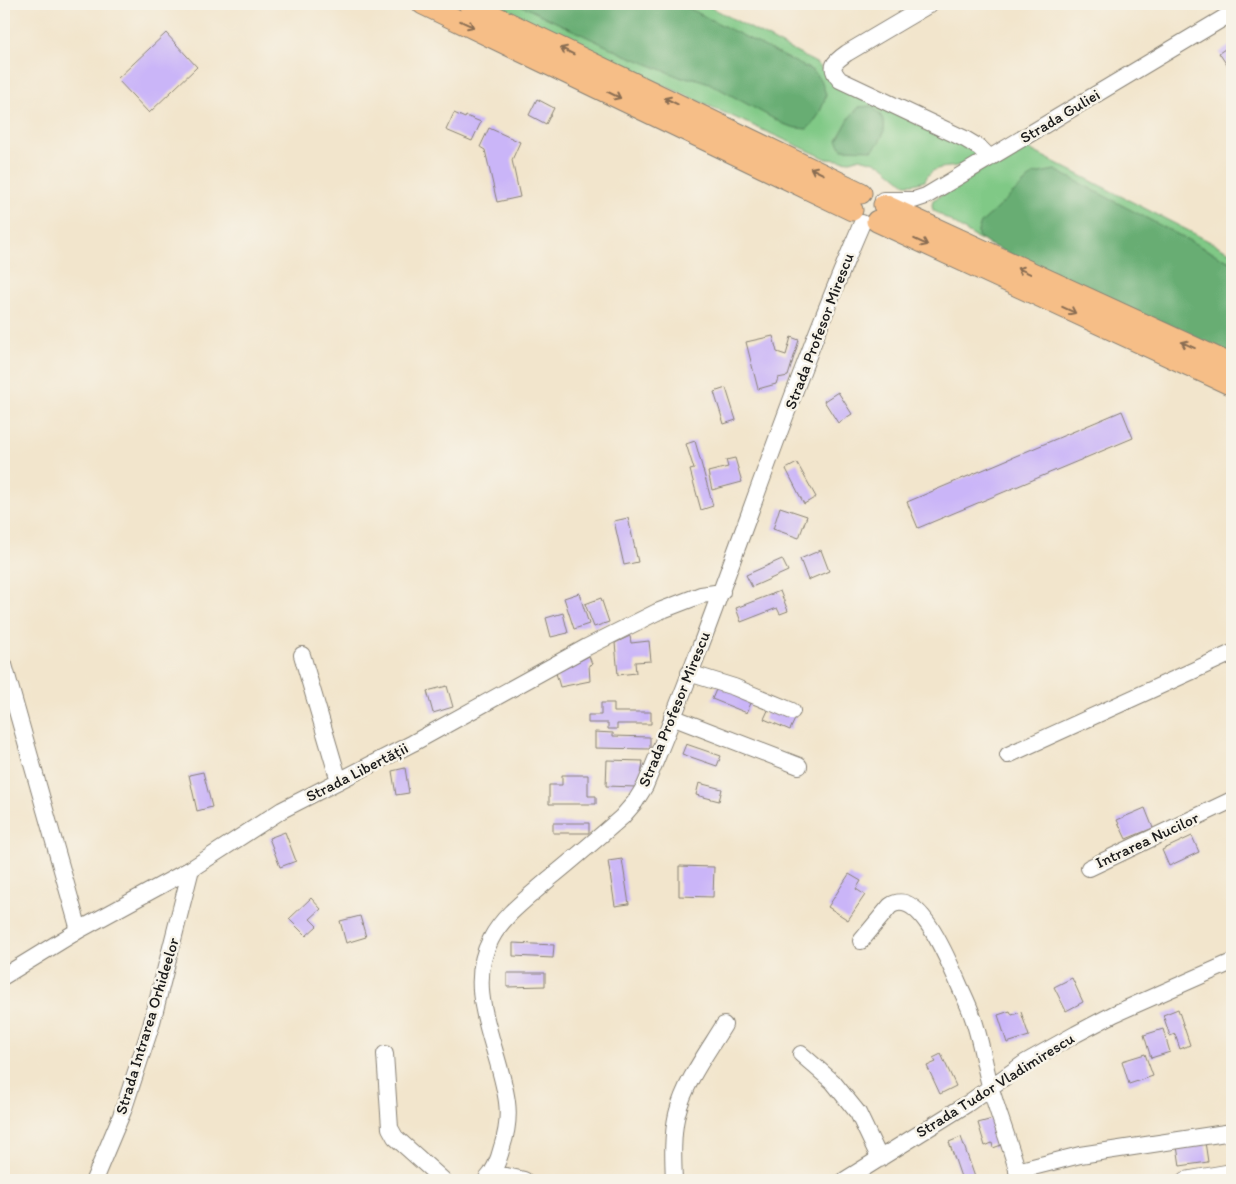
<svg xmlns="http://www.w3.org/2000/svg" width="1236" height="1184" font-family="Itim,sans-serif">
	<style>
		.green { fill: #80c986; stroke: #4e7251 }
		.forest { fill: #68ad73; stroke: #426448 }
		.building { fill: #cab5f8 }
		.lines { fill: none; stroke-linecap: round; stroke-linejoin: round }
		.minor-casing { stroke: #878074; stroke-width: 18 }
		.major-casing { stroke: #878074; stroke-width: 23 }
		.minor { stroke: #fff; stroke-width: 16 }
		.major { stroke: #f6be87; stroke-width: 21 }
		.oneway { stroke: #896d52 }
		.labels { text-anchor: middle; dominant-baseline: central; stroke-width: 5; stroke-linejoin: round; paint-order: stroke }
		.street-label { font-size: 16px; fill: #1c1c1c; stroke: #f7f3e8 }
	</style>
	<rect width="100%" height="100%" fill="#f7f3e8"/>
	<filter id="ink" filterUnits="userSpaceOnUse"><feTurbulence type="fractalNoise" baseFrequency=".02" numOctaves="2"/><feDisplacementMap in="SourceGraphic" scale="10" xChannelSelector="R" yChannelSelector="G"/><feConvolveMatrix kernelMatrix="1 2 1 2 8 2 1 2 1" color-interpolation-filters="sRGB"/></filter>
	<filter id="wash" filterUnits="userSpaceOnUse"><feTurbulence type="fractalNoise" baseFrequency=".0096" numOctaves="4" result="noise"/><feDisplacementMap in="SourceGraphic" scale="20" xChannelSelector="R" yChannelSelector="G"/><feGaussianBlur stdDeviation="1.12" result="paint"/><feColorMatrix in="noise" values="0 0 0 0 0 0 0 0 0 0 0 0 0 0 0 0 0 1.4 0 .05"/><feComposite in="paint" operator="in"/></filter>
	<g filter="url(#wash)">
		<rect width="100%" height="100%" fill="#f2e5cc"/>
		<!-- green -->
		<path class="green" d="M493,4H705L818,64L829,76L834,86L970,148L974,152V157C971,159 967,162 964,164C949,170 932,163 925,181L914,184H905L881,164L860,158L850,161L827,159L585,50Z
			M1025,147L1232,253V356L975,237L933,210L932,205L933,200L991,164Z"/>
		<!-- forest -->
		<path class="forest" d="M518,4H680L813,71L822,82L826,95C822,108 818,120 807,129L796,128L783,124L709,83L694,78H682L623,54Z
			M871,106C890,120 887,134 873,150L842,149L837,140L850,117L859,107Z
			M1055,170L1232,263V358L986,243L978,236V231L981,223L1034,174Z"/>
		<g id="blocks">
			<!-- building -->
			<path class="building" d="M166,33L197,67L149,113L117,79Z
				M1231,45L1232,47L1231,71L1219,53Z
				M537,99L554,108L546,124L529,115Z
				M454,113L465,118L466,116L481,122L472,141L446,130Z
				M489,128L520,142L512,160L520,197L497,202L485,150L480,147Z
				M773,336L777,352L786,355L791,337L799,340L788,376L778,378L776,384L758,389L746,342Z
				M726,388L736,420L724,424L714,392Z
				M838,392L852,414L838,423L824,401Z
				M1122,411L1133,438L918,528L907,502Z
				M695,441L713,506L701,510L690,470L694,469L686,444Z
				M735,458L742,482L712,490L708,472L728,467L726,460Z
				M797,463L816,497L804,504L786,469Z
				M780,507L807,516L799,538L773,529Z
				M628,518L638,562L624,565L614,521Z
				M821,550L829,571L808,580L800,559Z
				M782,559L788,571L752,587L746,575Z
				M780,591L788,611L780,614L777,608L741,622L736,608Z
				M579,593L589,624L574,629L564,598Z
				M601,598L609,622L594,627L585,604Z
				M563,613L568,633L551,637L546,618Z
				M630,636L631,643L649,641L651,661L635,662L636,673L618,675L615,643Z
				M589,656L592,664L589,665L590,681L560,687L556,673Z
				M718,685L753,698L747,713L712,699Z
				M447,686L453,707L433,713L427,691Z
				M601,703H614V712H651V724H617V729H608V723H588V715H601Z
				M770,706L796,717L790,730L764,719Z
				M595,732L613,733V736L650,737V749L595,748Z
				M686,744L721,756L717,766L682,754Z
				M607,760L643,761L641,776L636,787L606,786Z
				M405,768L409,793L396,795L392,771Z
				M203,772L212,807L197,811L189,775Z
				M562,775H588V796H596V804H549V785H562Z
				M699,783L722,789L719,801L696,795Z
				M1145,808L1153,828L1126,839L1117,820Z
				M553,823H589V833H553Z
				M285,832L296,861L280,867L269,838Z
				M1192,836L1199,852L1169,866L1162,850Z
				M622,859L629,904L615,906L608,861Z
				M679,866L714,867L713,897L679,896Z
				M849,874L861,881L856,889L865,895L848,920L828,907Z
				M311,898L321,909L310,919L317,926L306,936L289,919Z
				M360,916L366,937L346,943L340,921Z
				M513,943L554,945L553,958L513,956Z
				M507,973H545V986L507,987Z
				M1072,978L1083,1002L1066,1011L1054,987Z
				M1178,1009L1190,1045L1180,1049L1175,1034L1170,1036L1163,1015Z
				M1010,1011L1012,1015L1021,1012L1029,1036L1007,1043L998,1015Z
				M1163,1029L1170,1052L1151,1058L1144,1035Z
				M941,1054L956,1086L940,1094L927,1066L936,1062L933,1058Z
				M1145,1054L1153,1076L1129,1084L1122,1061Z
				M996,1118L1004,1144L993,1148L992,1143L985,1146L978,1123Z
				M961,1137L976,1180H962L949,1142Z
				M1205,1142L1208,1162L1180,1166L1177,1146Z"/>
		</g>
	</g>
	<g filter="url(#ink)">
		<use href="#blocks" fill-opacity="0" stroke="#878074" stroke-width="1"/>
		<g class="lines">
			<!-- minor casing -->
			<g class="minor-casing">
				<path id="minor" d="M930,4L847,53C834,62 828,67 840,80L965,139L980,148L990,158
					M883,200H914L926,196L1232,13
					M302,655L339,781
					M4,665L79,930
					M689,673L734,687L792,711
					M672,717L799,766
					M1008,755L1232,653
					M1089,868L1232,800
					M861,941L890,906C919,886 948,961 957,980C962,992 968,1003 972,1015C981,1039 984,1065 991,1089C1000,1120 1012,1149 1020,1180
					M4,976L79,930L191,869L282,810L413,743L587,647L657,612L701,595L722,592
					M385,1054L390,1128L395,1137L443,1180
					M801,1054L833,1082L858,1113L880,1159
					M1017,1171L1080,1155L1232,1132
					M493,1173L524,1180
					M94,1180L123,1111L151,1026L191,869
					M486,1180C495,1171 499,1159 502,1147C507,1132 509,1117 507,1102C500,1048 463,991 491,939C504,914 529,897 549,879C574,859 598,838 622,817L635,802L645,786C723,601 782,408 862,223
					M674,1180C673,1159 672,1135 677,1114C685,1082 707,1053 724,1025
					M845,1180L967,1104L1026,1062L1076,1034L1114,1014L1232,962
					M1185,1180L1232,1172"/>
			</g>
			<!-- major casing -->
			<g class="major-casing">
				<path id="major" d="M423,4L852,210
					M469,4L861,193
					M884,205L1232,365
					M877,221L1232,385"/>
			</g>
			<!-- minor -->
			<use href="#minor" class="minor"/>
			<!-- major -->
			<use href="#major" class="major"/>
		</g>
		<!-- one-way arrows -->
		<defs><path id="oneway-shaft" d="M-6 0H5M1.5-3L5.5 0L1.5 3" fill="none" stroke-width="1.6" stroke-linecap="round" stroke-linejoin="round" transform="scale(1.25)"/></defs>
		<g class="oneway">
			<use href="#oneway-shaft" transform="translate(467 24) rotate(25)"/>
			<use href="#oneway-shaft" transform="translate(567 51) rotate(-154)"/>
			<use href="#oneway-shaft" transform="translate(614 95) rotate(26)"/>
			<use href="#oneway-shaft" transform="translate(671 101) rotate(-154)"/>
			<use href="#oneway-shaft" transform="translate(817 171) rotate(-154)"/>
			<use href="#oneway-shaft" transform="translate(921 242) rotate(25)"/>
			<use href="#oneway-shaft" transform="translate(1024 271) rotate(-156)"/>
			<use href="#oneway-shaft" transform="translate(1069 310) rotate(25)"/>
			<use href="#oneway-shaft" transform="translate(1188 345) rotate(-156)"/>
		</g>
	</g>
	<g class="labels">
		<!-- street labels -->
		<g class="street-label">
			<text transform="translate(1060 116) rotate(-31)">Strada Guliei</text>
			<text transform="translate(819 331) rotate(-69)">Strada Profesor Mirescu</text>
			<text transform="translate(674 709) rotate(-68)">Strada Profesor Mirescu</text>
			<text transform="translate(357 772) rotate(-27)">Strada Libertății</text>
			<text transform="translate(1147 840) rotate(-25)">Intrarea Nucilor</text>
			<text transform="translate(147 1026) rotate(-73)">Strada Intrarea Orhideelor</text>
			<text transform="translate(995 1085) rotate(-32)">Strada Tudor Vladimirescu</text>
		</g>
	</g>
	<!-- margin -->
	<rect width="1236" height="1184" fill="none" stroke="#f7f3e8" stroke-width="20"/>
</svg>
